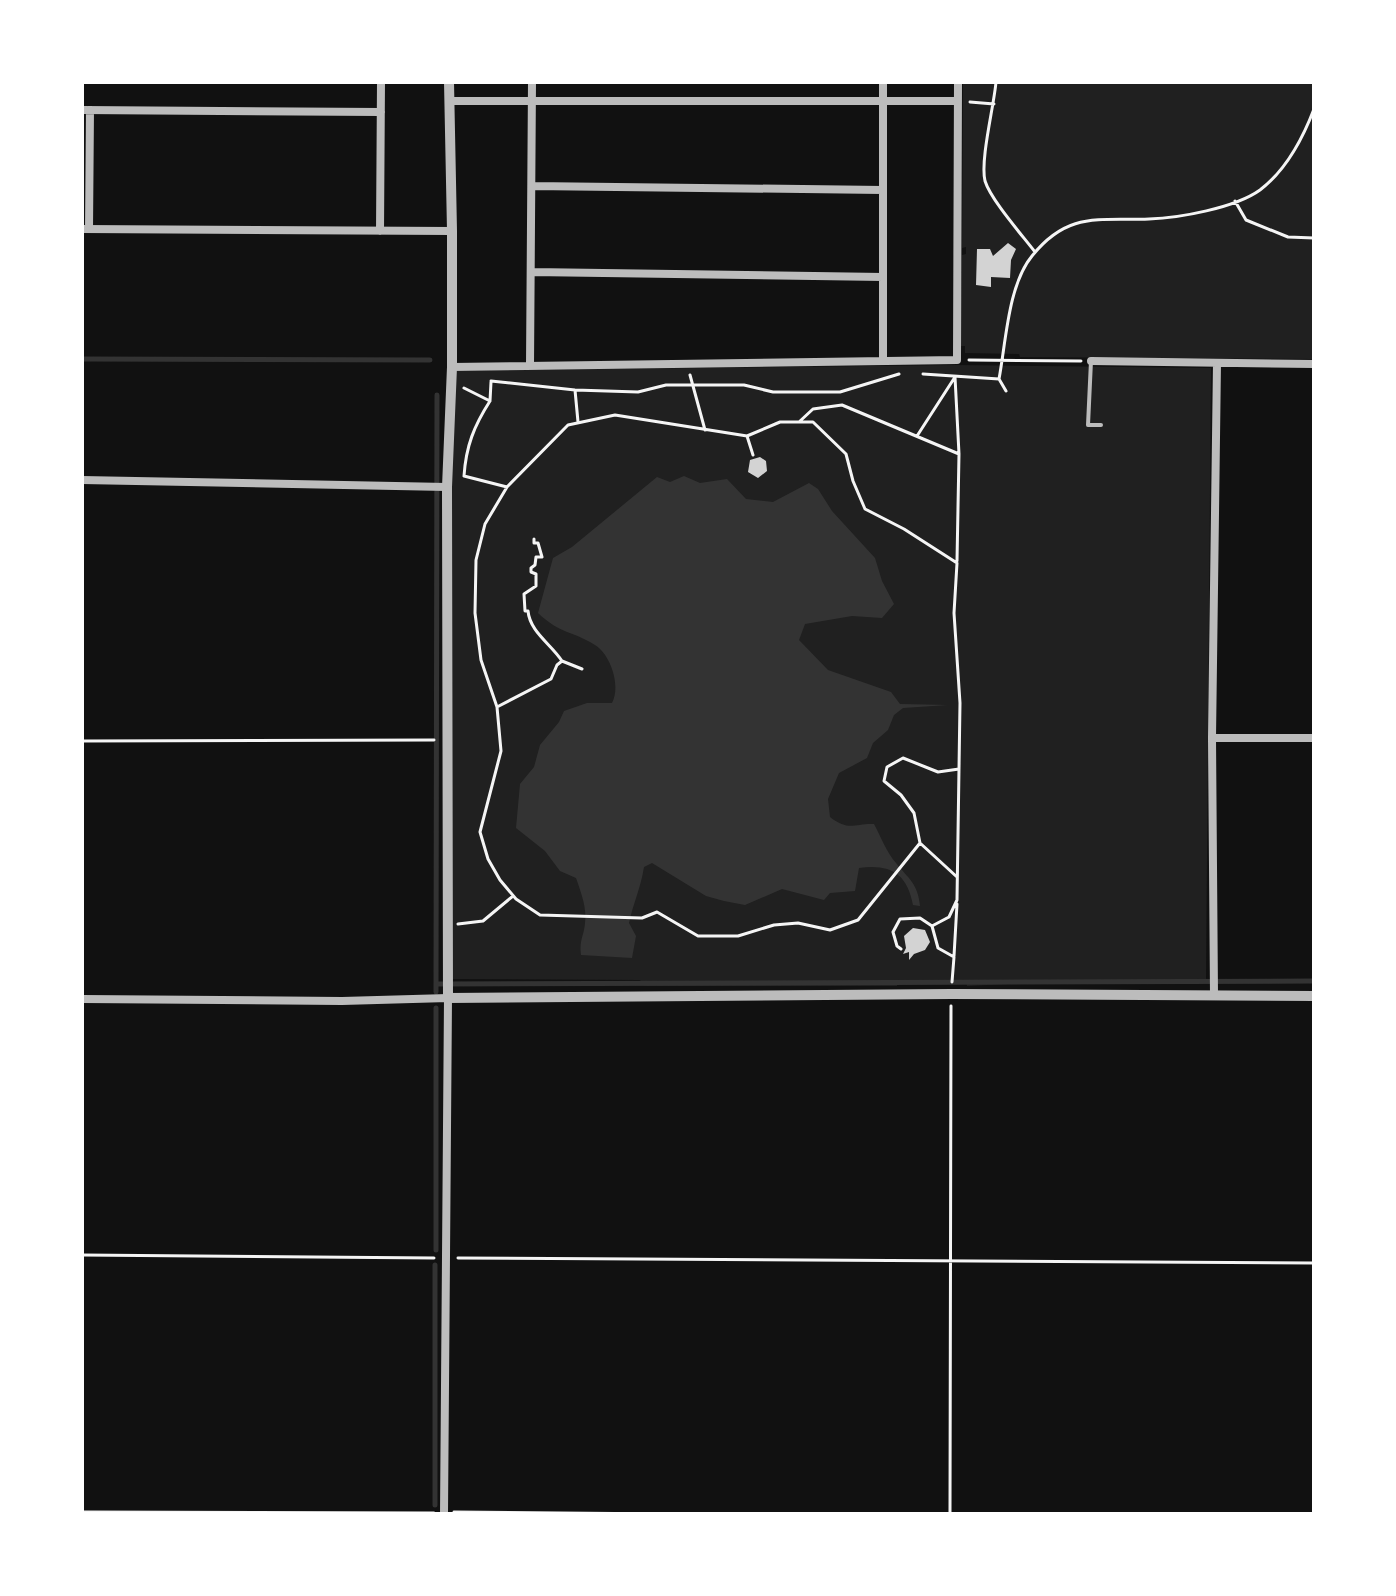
<svg xmlns="http://www.w3.org/2000/svg" width="1396" height="1596" font-family="Commissioner,sans-serif">
	<style>
		.green { fill: #202020 }
		.water { fill: #333 }
		.lines { fill: none; stroke-linecap: round; stroke-linejoin: round }
		.stream { stroke: #333; stroke-width: 5 }
		.building { fill: #d3d3d3 }
		.path { stroke: #f5f5f5; stroke-width: 3 }
		.service { stroke: #bcbcbc; stroke-width: 4 }
		.minor { stroke: #bcbcbc; stroke-width: 8 }
		.tertiary { stroke: #bcbcbc; stroke-width: 10 }
	</style>
	<rect width="100%" height="100%" fill="#111"/>
	<!-- green -->
	<path class="green" d="M963,82H1314V359L1020,357L1019,354L965,353V346H960L962,255L966,254V247L962,248Z
		M957,365L1211,368L1206,980H1089L967,986V980H898L897,986H644L640,980L448,979L447,487L454,371Z"/>
	<!-- water -->
	<path class="water" d="M684,476L700,483L727,479L746,499L773,502L809,483L818,489L832,511L875,558L882,581L894,604L882,618L852,616L805,624L799,640L828,670L891,692L900,704L948,705L903,708L894,715L888,730L873,743L867,758L839,773L828,799L830,817C849,832 855,823 874,824C881,837 887,853 896,863C909,879 918,884 920,906L913,905C907,873 890,864 859,868L855,891L830,893L824,900L782,889L745,905L724,901L706,896L652,863L644,867C641,887 633,904 629,923L636,936L632,958L581,955C579,940 584,936 585,923C587,907 581,893 576,878L560,871L545,851L516,828L520,784L534,767L540,745L559,722L564,711L587,703H612C621,686 611,655 595,645C573,631 560,634 538,613L553,558L572,547L657,477L670,482Z"/>
	<g class="lines">
		<!-- stream -->
		<path class="stream" d="M82,359L430,360
			M437,984L1314,981
			M436,992L437,395
			M436,1250V1008
			M435,1505V1265"/>
	</g>
	<!-- building -->
	<path class="building" d="M1008,243L1016,249L1011,260L1010,278L991,277V287L976,285L977,249H990L993,256Z
		M760,457L766,461L767,471L758,478L748,472L750,460Z
		M913,928L925,930L930,942L925,950L914,954L909,960V952L903,954L906,948L904,936Z"/>
	<g class="lines">
		<!-- path -->
		<path class="path" d="M996,82C994,106 980,160 985,181C991,200 1022,235 1035,252
			M970,102L994,104
			M1235,201L1246,220L1288,237L1314,238
			M969,360L1081,361
			M923,374L999,379C1006,342 1008,285 1032,256C1068,211 1099,221 1149,219C1179,218 1235,208 1260,190C1285,171 1303,138 1314,109
			M690,375L705,430
			M955,377L959,454L957,561
			M999,379L1006,391
			M491,381L575,390L638,392L666,385H744L773,392H840L899,374
			M464,388L490,401L491,382
			M575,390L578,422
			M799,422L813,409L842,405L959,454
			M747,436L753,455
			M917,436L955,377
			M464,476C466,446 474,426 490,401
			M464,476L507,487
			M534,539V543H538L542,557H536L535,565L531,568V572L536,574V586L524,594L525,611H528C530,632 551,644 562,661
			M497,707L551,679L557,665L562,661L582,669
			M82,741L434,740
			M920,843L914,813L901,795L884,781L887,767L903,758L938,772L959,769
			M458,924L483,921L513,896
			M901,949L897,946L893,932L900,919L920,918L932,926
			M954,956L957,904
			M952,982L954,957L938,948L932,926L949,917L957,900L960,703L954,613L957,563L904,529L865,509L853,481L846,454L813,422H780L747,436L615,415L568,425L507,487L485,524L476,560L475,613L481,660L497,707L501,751L480,832L488,859L500,880L516,899L540,915L642,918L657,912L698,936H738L774,925L798,923L830,930L858,920L920,843L957,877
			M82,1255L434,1258
			M458,1258L1314,1263
			M82,1512L434,1513
			M454,1512L668,1514
			M950,1514L951,1006"/>
		<!-- service -->
		<path class="service" d="M1091,361L1088,425H1101"/>
		<!-- minor -->
		<path class="minor" d="M450,101H958
			M82,110L381,112
			M532,186L883,190
			M82,229L452,231
			M89,229L90,110
			M380,231L381,82
			M532,272L883,277
			M883,361V82
			M1091,361L1314,364
			M530,366L532,82
			M452,367L957,360L958,82
			M82,480L447,487
			M1212,738H1314
			M1214,995L1212,738L1217,363
			M82,999L342,1001L448,998L444,1514"/>
		<!-- tertiary -->
		<path class="tertiary" d="M449,82L452,231V367L447,487L448,998L951,994L1314,996"/>
	</g>
	<!-- border -->
	<rect width="1396" height="1596" fill="none" stroke="#ffffff" stroke-width="168"/>
</svg>
